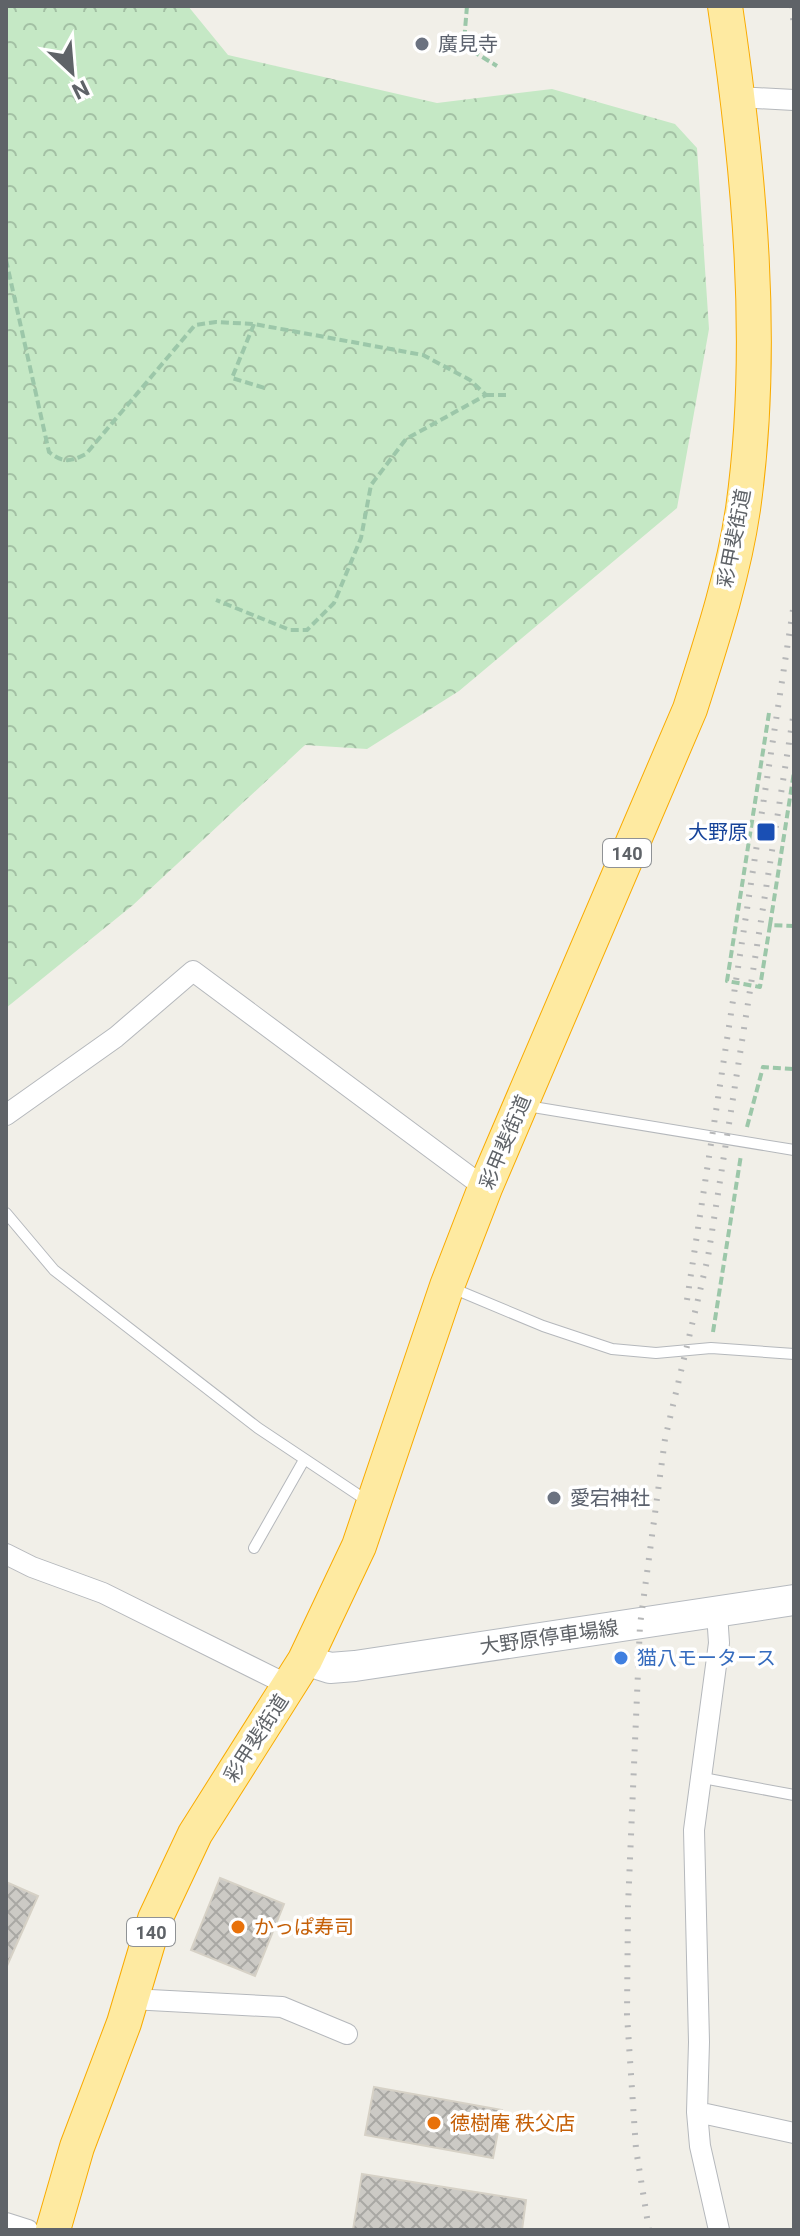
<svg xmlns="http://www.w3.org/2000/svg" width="800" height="2236" font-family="Roboto,'Noto Sans JP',sans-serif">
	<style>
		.forest { fill: url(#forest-crowns) }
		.building { fill: url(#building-cross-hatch); stroke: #d6d1c6; stroke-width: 2 }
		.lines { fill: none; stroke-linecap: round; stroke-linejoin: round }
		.service-casing { stroke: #b5b8bc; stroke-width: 12 }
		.minor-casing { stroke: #b5b8bc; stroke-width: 22 }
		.secondary-casing { stroke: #b6babf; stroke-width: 32 }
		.trunk-casing { stroke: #f9ab00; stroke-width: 36 }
		.path { stroke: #9cc7a9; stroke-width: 4; stroke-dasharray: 8 4; stroke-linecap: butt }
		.service { stroke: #fff; stroke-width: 10 }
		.minor { stroke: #fff; stroke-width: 20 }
		.secondary { stroke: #fff; stroke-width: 30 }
		.trunk { stroke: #feeaa1; stroke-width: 34 }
		.rail { stroke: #b6b7b8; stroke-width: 6; stroke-dasharray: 2 10; stroke-linecap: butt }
		.worship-dot { fill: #6b7280; stroke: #fff; stroke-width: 3 }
		.transit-dot { fill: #1a4fb4; stroke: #fff; stroke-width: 3 }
		.shop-dot { fill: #3f7fe0; stroke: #fff; stroke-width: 3 }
		.food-dot { fill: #e8710a; stroke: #fff; stroke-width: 3 }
		.labels { text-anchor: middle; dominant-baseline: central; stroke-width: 7; stroke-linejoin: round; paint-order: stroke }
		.shield { fill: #fff; stroke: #8f9295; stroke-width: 2 }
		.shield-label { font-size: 18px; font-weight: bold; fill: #5f6368 }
		.worship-label { font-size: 20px; fill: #5b616d; stroke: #fff; text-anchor: start }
		.street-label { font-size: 20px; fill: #5f6368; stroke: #fff }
		.transit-label { font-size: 20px; fill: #164399; stroke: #fff; text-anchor: end }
		.shop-label { font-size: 20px; fill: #366cbe; stroke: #fff; text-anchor: start }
		.food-label { font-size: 20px; fill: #c56008; stroke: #fff; text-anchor: start }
	</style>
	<defs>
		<pattern id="forest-crowns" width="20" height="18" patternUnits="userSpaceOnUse" patternTransform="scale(2)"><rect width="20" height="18" fill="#c5e8c5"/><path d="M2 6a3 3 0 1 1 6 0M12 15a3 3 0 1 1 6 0" fill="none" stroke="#a3c0a4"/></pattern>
		<pattern id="building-cross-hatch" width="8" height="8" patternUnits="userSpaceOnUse" patternTransform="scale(2)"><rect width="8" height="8" fill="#cccac5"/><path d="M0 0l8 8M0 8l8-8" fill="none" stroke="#a9a8a4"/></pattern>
	</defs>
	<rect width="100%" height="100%" fill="#f1efe8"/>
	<!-- forest -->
	<path class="forest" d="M6,6H188L228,55L437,103L552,89L675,124L697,148L709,329L677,508L459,691L367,749L305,745L133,905L6,1008Z"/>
	<!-- building -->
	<path class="building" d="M220,1878L284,1904L255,1976L191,1950Z
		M6,1882L38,1896L6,1968Z
		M374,2087L502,2110L493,2158L365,2135Z
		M362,2174L526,2200L522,2230H353Z"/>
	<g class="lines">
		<!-- service casing -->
		<g class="service-casing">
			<path id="service" d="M527,1106L794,1150
				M6,1213L54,1270L258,1428L369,1502
				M452,1288L543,1326L612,1349L656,1353L711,1348L794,1354
				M254,1548L304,1460
				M703,1778L794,1795"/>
		</g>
		<!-- minor casing -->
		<g class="minor-casing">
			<path id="minor" d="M738,97L794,100
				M6,1115L116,1037L193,971L485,1188
				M6,1554L32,1567L103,1593L290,1686
				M717,1613L719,1643L694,1830L699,2042L697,2112L700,2146L719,2230
				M131,1999L282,2007L347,2034
				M697,2112L794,2133
				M6,2223L28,2230"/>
		</g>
		<!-- secondary casing -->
		<g class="secondary-casing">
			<path id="secondary" d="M305,1660L330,1668L355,1666L794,1600"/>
		</g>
		<!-- trunk casing -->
		<g class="trunk-casing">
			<path id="trunk" d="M53,2230L77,2147L124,2023L155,1919L195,1834L305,1660L359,1546L447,1286L485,1188L690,709C711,643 733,577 743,509C766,345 749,169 725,6"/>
		</g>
		<!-- path -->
		<path class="path" d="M467,6L464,42L474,52L497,66
			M6,260L49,452C63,463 70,462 86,454L195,325L216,322L254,324L423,355L470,380L486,395L406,439L371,485L361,538L334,603L307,630H290L216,600
			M254,324L232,378L268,389
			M486,395H506
			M769,713L727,981L760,987L770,925L794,926
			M770,925L794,772
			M747,1127L763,1067L794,1069
			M713,1332L741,1155"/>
		<!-- service -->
		<use href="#service" class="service"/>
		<!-- minor -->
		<use href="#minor" class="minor"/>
		<!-- secondary -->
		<use href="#secondary" class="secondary"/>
		<!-- trunk -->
		<use href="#trunk" class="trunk"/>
		<!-- rail -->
		<path class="rail" d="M792,6L794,28
			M687,1300L794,603
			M649,2230L636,2149L627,2015L628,1906L640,1625L665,1439L708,1257L794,711"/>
	</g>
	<!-- markers -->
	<g class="worship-dot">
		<circle cx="422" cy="44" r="8"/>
		<circle cx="554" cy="1498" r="8"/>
	</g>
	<rect class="transit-dot" x="756" y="822" width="20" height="20" rx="4"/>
	<circle class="shop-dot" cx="621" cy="1658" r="8"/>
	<g class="food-dot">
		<circle cx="238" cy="1927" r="8"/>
		<circle cx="434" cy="2123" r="8"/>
	</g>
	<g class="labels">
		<!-- shield labels -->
		<g class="shield">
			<rect x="603" y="839" width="48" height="28" rx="6"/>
			<rect x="127" y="1918" width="48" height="28" rx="6"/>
		</g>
		<g class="shield-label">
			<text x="627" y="853">140</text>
			<text x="151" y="1932">140</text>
		</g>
		<!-- worship labels -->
		<g class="worship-label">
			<text x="438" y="44">廣見寺</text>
			<text x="570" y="1498">愛宕神社</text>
		</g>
		<!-- street labels -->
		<g class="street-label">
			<text transform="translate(734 538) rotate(-79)">彩甲斐街道</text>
			<text transform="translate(505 1142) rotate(-67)">彩甲斐街道</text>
			<text transform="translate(549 1637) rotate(-8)">大野原停車場線</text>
			<text transform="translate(256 1738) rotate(-57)">彩甲斐街道</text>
		</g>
		<!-- transit labels -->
		<g class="transit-label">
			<text x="748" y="832">大野原</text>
		</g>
		<!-- shop labels -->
		<g class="shop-label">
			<text x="637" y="1658">猫八モータース</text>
		</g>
		<!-- food labels -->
		<g class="food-label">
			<text x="254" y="1927">かっぱ寿司</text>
			<text x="450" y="2123">徳樹庵 秩父店</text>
		</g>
	</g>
	<!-- border -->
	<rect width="800" height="2236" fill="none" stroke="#5f6368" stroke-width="16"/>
	<!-- north arrow -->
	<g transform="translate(72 72) rotate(154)" stroke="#ffffff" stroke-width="6" paint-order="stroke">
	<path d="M0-6L14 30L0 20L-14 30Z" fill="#5f6368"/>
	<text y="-12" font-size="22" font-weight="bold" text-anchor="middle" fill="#5f6368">N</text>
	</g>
</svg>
